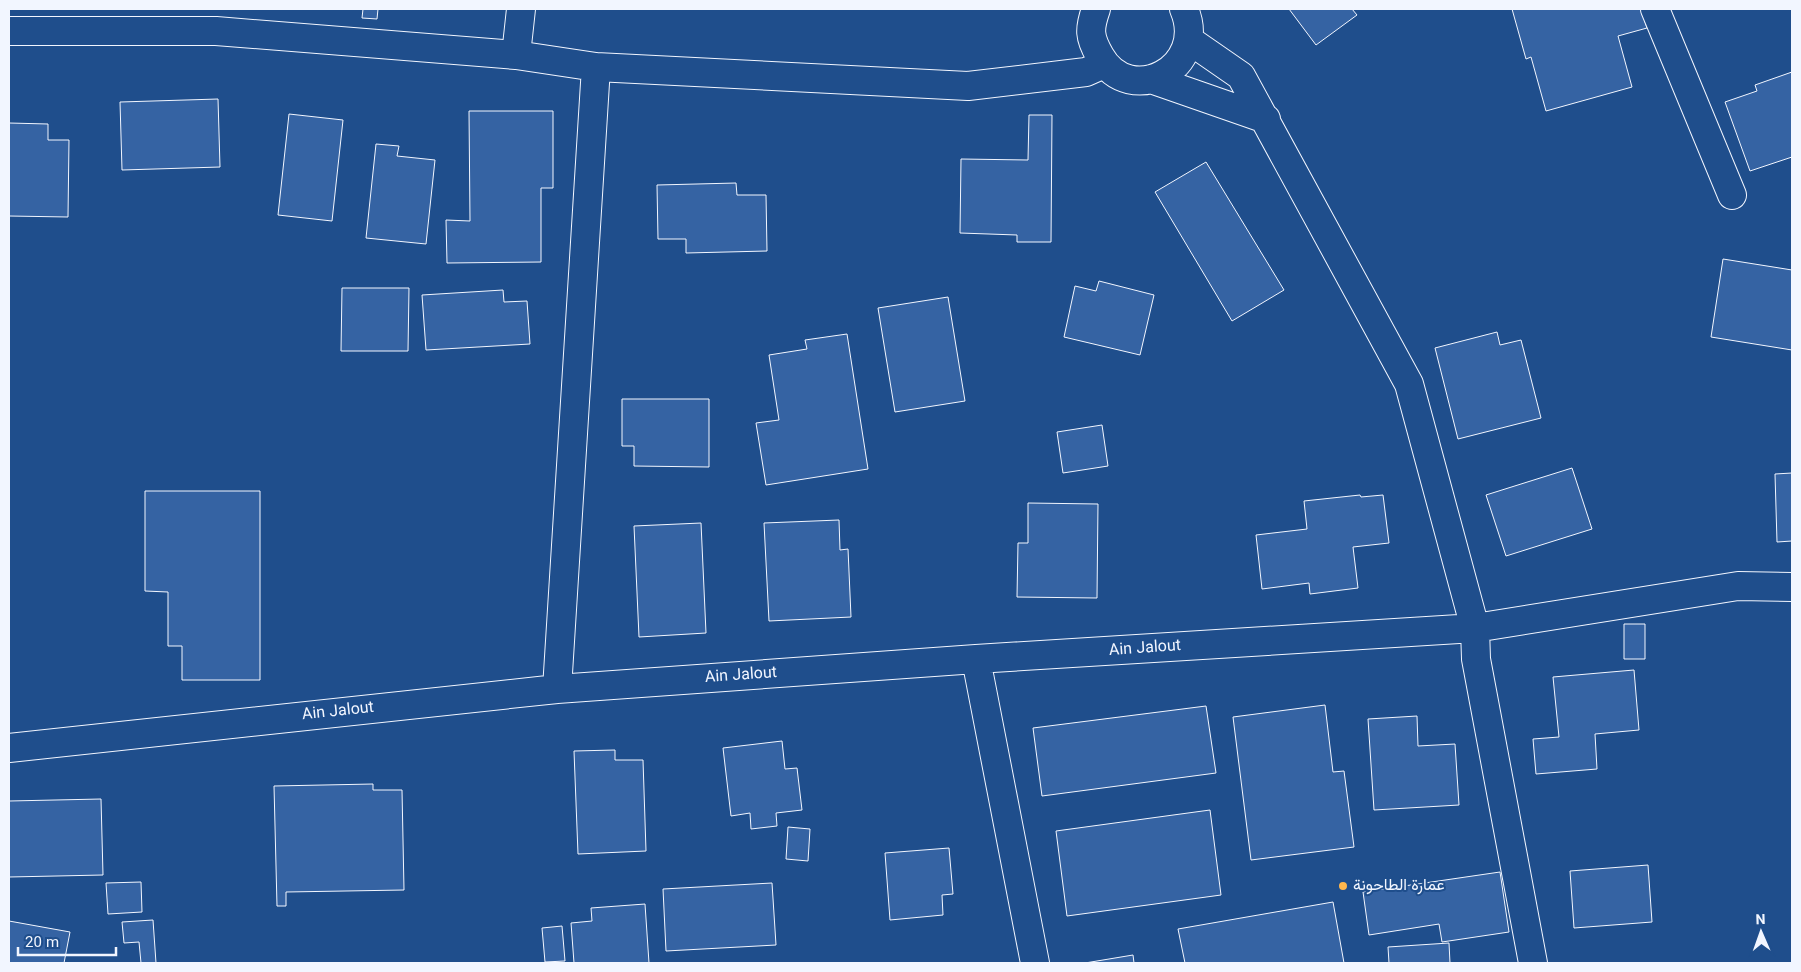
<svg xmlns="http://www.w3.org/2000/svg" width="1801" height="972" font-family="Georgia,Vazirmatn,serif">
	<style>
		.building { fill: #3563a3; stroke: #f2f6ff }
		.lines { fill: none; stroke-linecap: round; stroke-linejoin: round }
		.minor-casing { stroke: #f2f6ff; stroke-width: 30 }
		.minor { stroke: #1f4e8c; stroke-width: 28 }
		.poi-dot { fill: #ffb74d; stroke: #1f4e8c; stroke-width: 2 }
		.labels { text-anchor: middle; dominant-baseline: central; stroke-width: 4; stroke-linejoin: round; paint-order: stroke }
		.street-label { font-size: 16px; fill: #f2f6ff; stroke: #1f4e8c }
		.poi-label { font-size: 16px; fill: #f2f6ff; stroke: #1f4e8c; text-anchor: start }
	</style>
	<rect width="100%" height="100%" fill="#1f4e8c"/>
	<!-- building -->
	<path class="building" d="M363,9H378L377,19L362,18Z
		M1289,9H1352L1357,15L1316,45Z
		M1512,9H1641L1647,28L1618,36L1632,87L1546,111L1531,57L1526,59Z
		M1792,72V157L1750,171L1725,102L1757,91L1755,85Z
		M218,99L220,167L122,170L120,102Z
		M469,111H553V188H541V262L447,263L446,220L470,221Z
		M289,114L343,120L332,221L278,215Z
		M1029,115H1052L1051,242H1017V235L960,233L961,159L1028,160Z
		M9,123L48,124V140H69L68,217L9,216Z
		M376,144L399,146L397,156L435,160L426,244L366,238Z
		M1206,162L1284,290L1232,321L1155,192Z
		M736,183L737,195H766L767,251L686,253V239H658L657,185Z
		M1723,259L1792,270V350L1711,337Z
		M1099,281L1154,295L1140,355L1064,337L1075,286L1096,291Z
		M342,288H409L408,351H341Z
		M503,290L504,302L527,301L530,344L426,350L422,295Z
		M948,297L965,401L895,412L878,308Z
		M1497,332L1500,345L1521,340L1541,418L1458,439L1435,348Z
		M847,334L868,469L766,485L756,423L779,420L769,355L807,349L805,340Z
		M622,399H709V467L634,466V446H622Z
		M1102,425L1108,466L1063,473L1057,432Z
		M1572,468L1592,529L1506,556L1486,495Z
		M1792,473V541L1777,542L1775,474Z
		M145,491H260V680H182V646H168V592L145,591Z
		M1360,495L1361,497L1383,495L1389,543L1353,547L1358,588L1310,594L1309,583L1262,589L1256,535L1307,529L1304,501Z
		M1028,503L1098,504L1097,598L1017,597L1018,543H1028Z
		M839,520L840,550L848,549L851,617L769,621L764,523Z
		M701,523L706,633L639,637L634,526Z
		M1624,624H1645V659H1624Z
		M1634,670L1639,730L1595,734L1597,769L1536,774L1533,739L1559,737L1553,677Z
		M1325,705L1333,772L1344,771L1354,847L1251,860L1233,717Z
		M1206,706L1216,773L1042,796L1033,728Z
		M1417,716L1418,746L1455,744L1459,805L1374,810L1368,719Z
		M782,741L785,769L797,768L802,810L776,813L777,826L751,829L750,813L731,816L723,748Z
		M615,750V760H643L646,851L578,854L574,751Z
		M373,784V790H402L404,890L286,892V906H277L274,786Z
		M101,799L103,875L9,877V801Z
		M1210,810L1221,895L1067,916L1056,831Z
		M788,827L810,829L808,861L786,859Z
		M949,848L953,894L942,895L943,915L890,920L885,853Z
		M1648,865L1652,922L1574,928L1570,871Z
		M1500,872L1509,932L1442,942L1439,924L1369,935L1363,892Z
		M141,882L142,912L108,914L106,883Z
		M772,883L776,945L666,951L663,889Z
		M1333,902L1344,963H1185L1178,929Z
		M645,904L649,963H574L571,923L592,921L591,908Z
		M153,920L156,963H141L139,942L124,943L122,922Z
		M9,921L70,932L64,963H9Z
		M562,926L565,961L545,962L542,928Z
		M1449,943L1450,963H1389L1388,947Z
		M1133,955L1134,963H1085Z"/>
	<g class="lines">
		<!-- minor casing -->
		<g class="minor-casing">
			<path id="minor" d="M1096,9C1089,29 1089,37 1100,56C1130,109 1209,68 1184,9
				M1655,9L1732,195
				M9,31H216L516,55L596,67L968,86L1086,72L1104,64
				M1189,40L1241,76L1409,384L1475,628L1738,586L1792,587
				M516,55L521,9
				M1151,79L1266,119
				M976,659L1035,963
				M557,689L596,67
				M9,748L557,689L976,659L1475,628L1476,659L1533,963"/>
		</g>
		<!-- minor -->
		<use href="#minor" class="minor"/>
	</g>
	<!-- markers -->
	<circle class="poi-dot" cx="1343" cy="886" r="5"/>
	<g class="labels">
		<!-- street labels -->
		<g class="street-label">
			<text transform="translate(1145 649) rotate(-4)">Ain Jalout</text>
			<text transform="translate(741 676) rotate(-4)">Ain Jalout</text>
			<text transform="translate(338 712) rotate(-6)">Ain Jalout</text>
		</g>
		<!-- poi labels -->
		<g class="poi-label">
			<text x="1353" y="886">عمارة الطاحونة</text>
		</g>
	</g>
	<!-- border -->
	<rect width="1801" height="972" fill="none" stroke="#f2f6ff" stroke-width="20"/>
	<!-- north arrow -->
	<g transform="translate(1761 932) rotate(358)" stroke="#1f4e8c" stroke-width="4" paint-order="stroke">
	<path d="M0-4L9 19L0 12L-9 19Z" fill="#f2f6ff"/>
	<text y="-8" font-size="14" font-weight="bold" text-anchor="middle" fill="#f2f6ff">N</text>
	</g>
	<!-- scale -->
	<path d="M18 947v8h98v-8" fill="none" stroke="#f2f6ff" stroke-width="2.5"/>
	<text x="25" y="947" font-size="15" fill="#f2f6ff" stroke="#1f4e8c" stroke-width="4" paint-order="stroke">20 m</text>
</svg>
